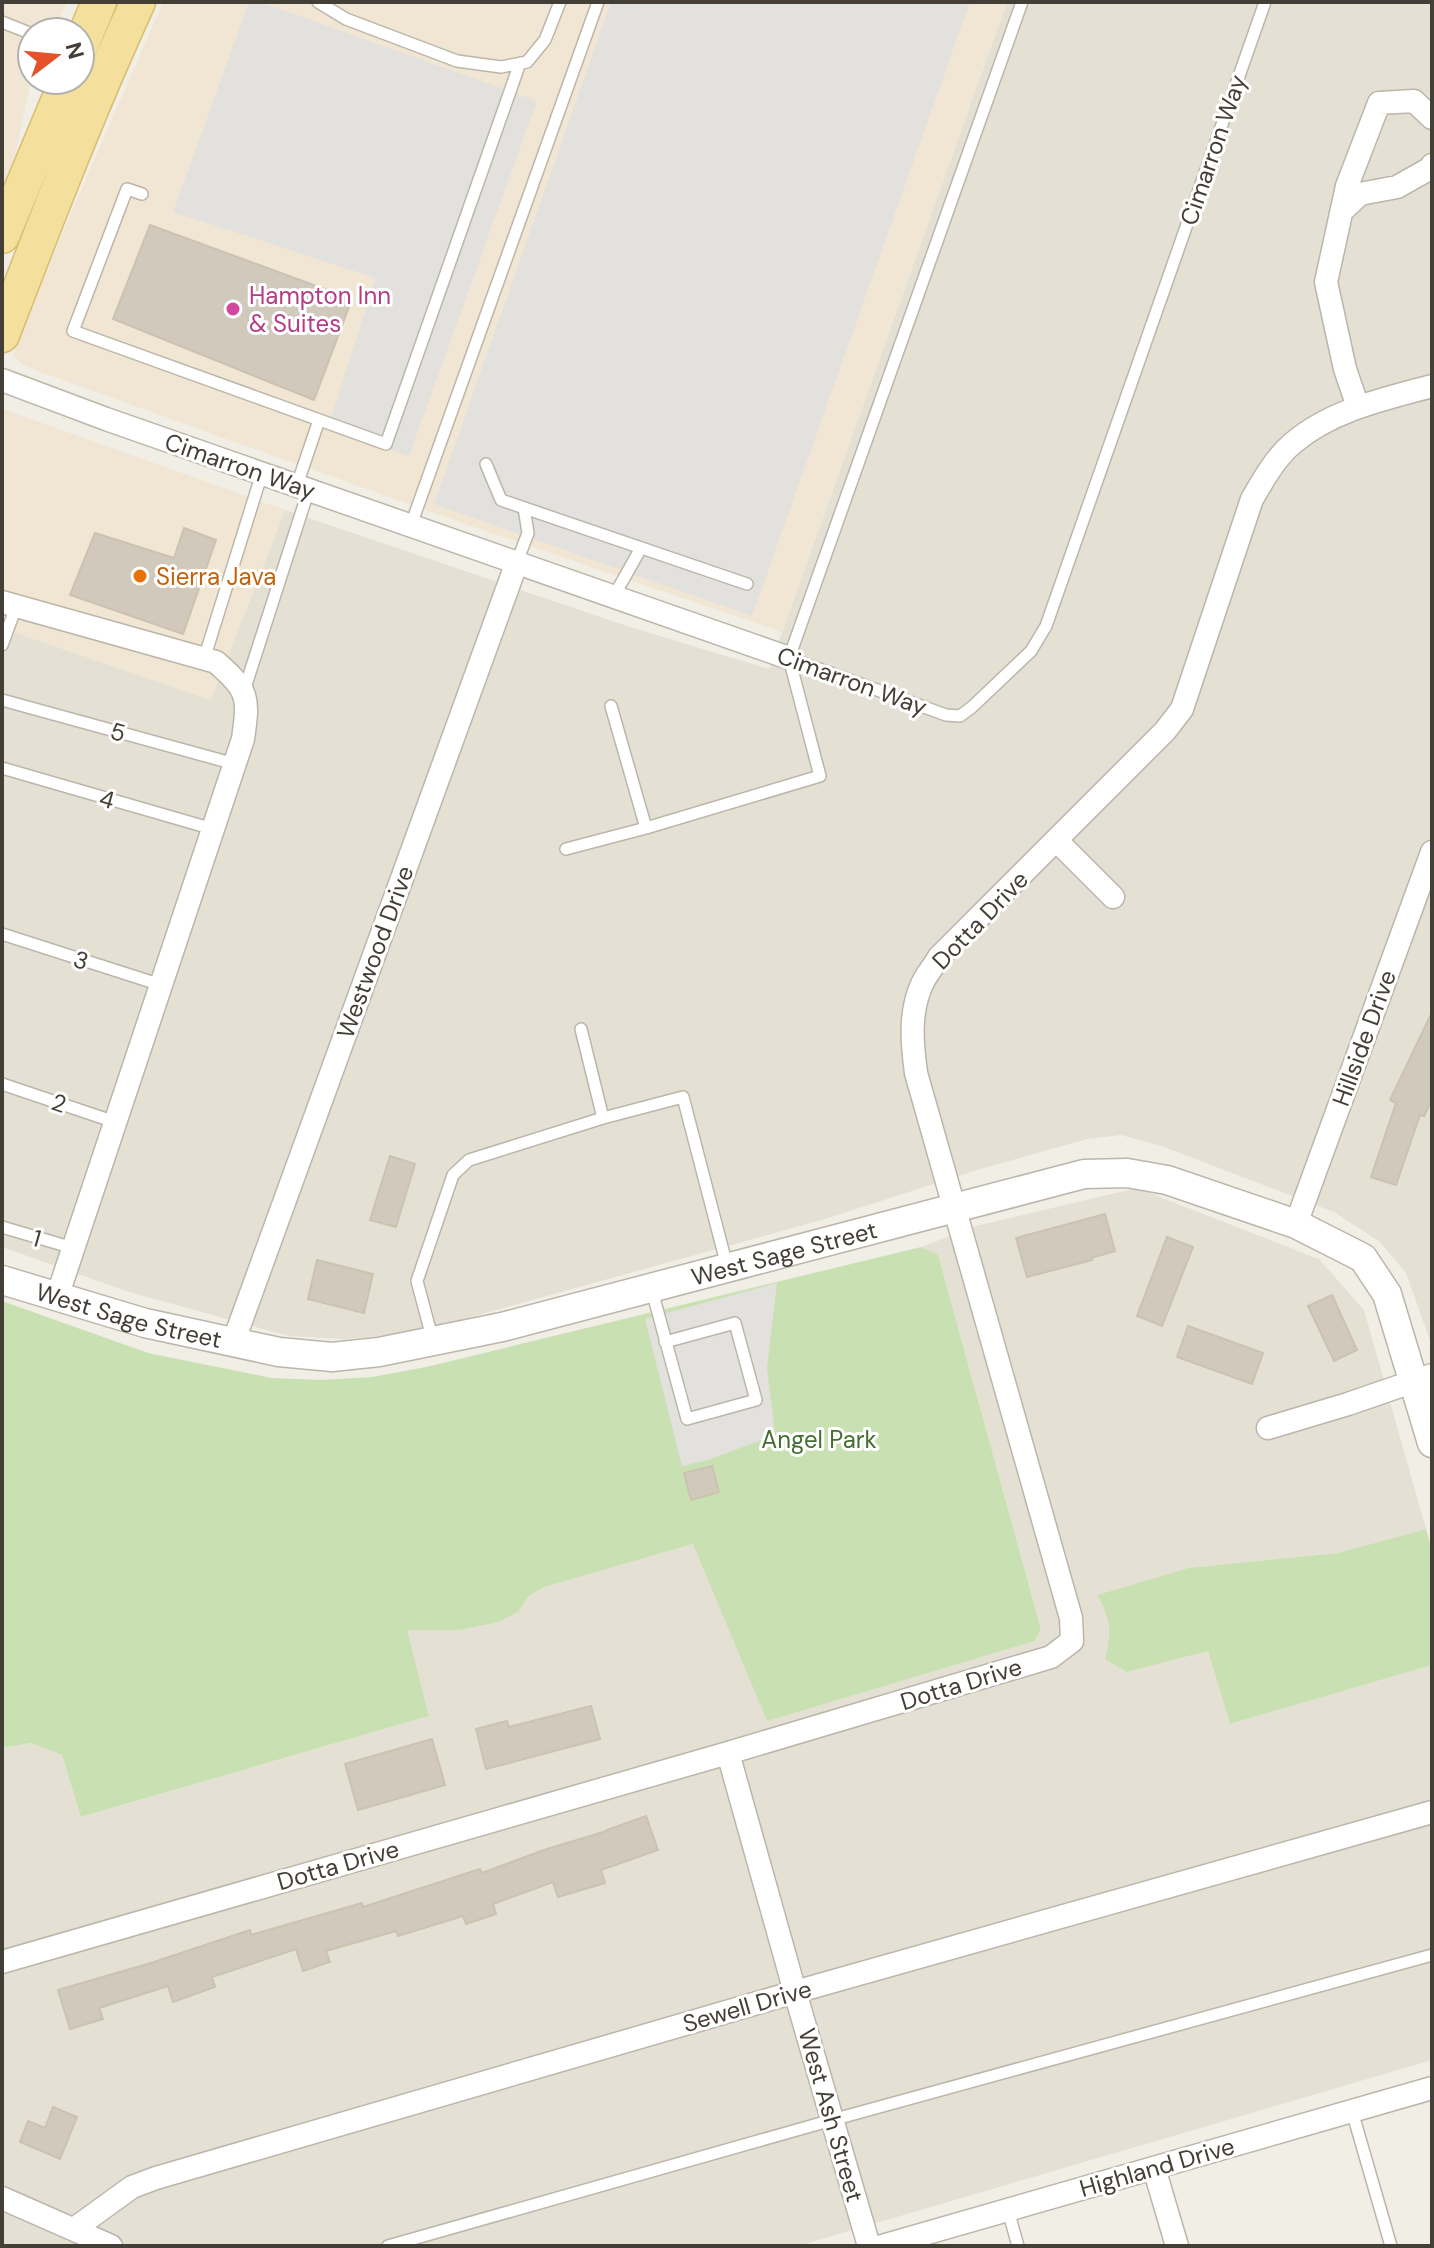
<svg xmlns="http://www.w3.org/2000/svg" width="1434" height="2248" font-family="'DM Sans',sans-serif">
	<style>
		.residential { fill: #e4e0d4 }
		.commercial { fill: #f1e6d3 }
		.green { fill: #c9e1b2 }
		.parking { fill: #e2e1dd }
		.building { fill: #d1cabc; stroke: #cbc2b0; stroke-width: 2 }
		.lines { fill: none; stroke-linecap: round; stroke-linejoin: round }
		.service-casing { stroke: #bbb6a9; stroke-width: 14 }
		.minor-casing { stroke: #bbb6a9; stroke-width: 25 }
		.tertiary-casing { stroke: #bbb6a9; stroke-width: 31 }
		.primary-casing { stroke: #d7be6e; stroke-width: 37 }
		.service { stroke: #fff; stroke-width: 11 }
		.minor { stroke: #fff; stroke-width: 22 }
		.tertiary { stroke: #fff; stroke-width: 28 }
		.primary { stroke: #f4e09c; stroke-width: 34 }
		.hotel-dot { fill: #d1479c; stroke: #fff; stroke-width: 3 }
		.food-dot { fill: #e8710a; stroke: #fff; stroke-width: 3 }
		.labels { text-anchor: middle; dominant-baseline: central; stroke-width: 6; stroke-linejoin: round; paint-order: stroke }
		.street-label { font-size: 24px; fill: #433f36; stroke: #fff }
		.hotel-label { font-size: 24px; fill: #b23c85; stroke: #fff; text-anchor: start }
		.food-label { font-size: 24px; fill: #c56008; stroke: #fff; text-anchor: start }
		.park-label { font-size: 24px; fill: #436e2f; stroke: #fff }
	</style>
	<rect width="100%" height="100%" fill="#f1eee6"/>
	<!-- residential -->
	<path class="residential" d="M1007,2H1432V1346L1406,1273L1380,1242L1334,1212L1161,1146L1121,1135L1087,1139L977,1170L825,1219L413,1333L344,1339L289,1336L129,1292L2,1247V628L211,700L285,510L630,627L769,669Z
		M1137,1188L1319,1259L1364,1310L1426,1529L1338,1553L1188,1568L1097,1595L1109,1619L1110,1639L1127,1672L1208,1651L1230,1724L1432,1665V2060L798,2246H2V1748L31,1743L62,1755L82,1817L429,1716L406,1630H459L518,1612L528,1597L544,1587L693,1544L768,1720L1035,1641L1041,1628L938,1256L921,1247L976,1226Z"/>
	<!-- commercial -->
	<path class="commercial" d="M2,2H67L53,32H32V77L10,178L2,199Z
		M163,2H1007L782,632L468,525L215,435L24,366L14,356L16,347L59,241Z
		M3,409L285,510L211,700L2,628Z"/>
	<!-- green -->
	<path class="green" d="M921,1247L938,1255L1041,1629L1035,1641L767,1721L693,1544L544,1587L528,1597L518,1612L498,1622L459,1630H407L429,1716L81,1817L62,1755L31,1743L2,1748V1301L148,1353L272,1378L320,1380L372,1377L426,1367Z
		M1426,1529L1432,1551V1665L1230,1724L1208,1651L1127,1672L1105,1659C1112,1633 1111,1619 1097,1595L1188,1568L1338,1553Z"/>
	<!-- parking -->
	<path class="parking" d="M249,2H260L537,101L409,456L327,430L376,278L173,212Z
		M611,2H970L752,616L434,504Z
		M777,1283L767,1368L775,1435L708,1460L682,1466L645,1319Z"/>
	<!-- building -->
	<path class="building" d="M150,225L352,299L314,400L113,319Z
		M184,528L216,540L183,634L70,595L95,533L174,558Z
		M1432,1012V1099L1424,1116L1420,1115L1396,1185L1371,1177L1396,1103L1390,1100Z
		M390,1156L415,1164L396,1227L370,1220Z
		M1105,1214L1115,1251L1091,1258L1092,1260L1027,1277L1016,1238Z
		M1167,1237L1193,1247L1162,1326L1137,1316Z
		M317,1260L373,1274L364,1313L308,1299Z
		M1332,1295L1357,1350L1334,1361L1308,1306Z
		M1188,1326L1263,1353L1252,1384L1177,1357Z
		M712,1466L719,1492L691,1500L684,1473Z
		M591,1706L600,1739L486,1769L476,1729L507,1721L509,1727Z
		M432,1739L445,1785L358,1810L345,1764Z
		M646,1816L658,1850L601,1870L605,1883L558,1897L553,1882L493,1904L496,1914L466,1924L463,1916L398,1936L396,1931L326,1951L330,1962L303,1971L296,1949L212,1977L215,1987L173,2002L168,1986L99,2008L103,2019L70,2029L58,1990L151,1963L250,1930L251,1935L362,1903L363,1907L480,1869L482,1873L547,1849L607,1831V1830Z
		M53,2107L77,2117L60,2159L20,2142L28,2121L45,2128Z"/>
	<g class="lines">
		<!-- service casing -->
		<g class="service-casing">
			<path id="service" d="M318,2L346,19L457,61L501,67L527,62L545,40L560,2
				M2,22L32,34
				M142,194L127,189L73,331L386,444L520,63
				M486,464L501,500L747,584
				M297,485L319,420
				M411,525L598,2
				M517,562L528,533L524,508
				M614,596L641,548
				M2,645L16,607
				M789,658L946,715L960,716L972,707L1031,651L1046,626L1265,2
				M204,659L262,473
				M244,691L309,489
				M2,700L235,764
				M2,768L213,829
				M646,828L820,776L789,658L1022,2
				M566,849L646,828L611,706
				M2,934L161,985
				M581,1029L603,1118
				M2,1084L115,1122
				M2,1227L73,1248
				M651,1287L687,1419L756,1400L735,1323L665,1342
				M433,1341L417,1281L453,1175L469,1160L603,1118L683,1097L727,1266
				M1352,2111L1391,2246
				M1008,2210L1018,2246
				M388,2246L832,2120L1432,1955"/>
		</g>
		<!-- minor casing -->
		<g class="minor-casing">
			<path id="minor" d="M1342,211L1360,194L1397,187L1429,169L1432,165
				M2,380L106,419L789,658
				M1358,407L1345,369L1326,282L1347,186L1379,103L1414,101L1432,118
				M2,602L216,662C249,691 249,697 243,739L57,1297
				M1057,841L1113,897
				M1296,1224L1432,852
				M233,1343L517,562
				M1268,1428L1348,1404L1432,1375
				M728,1753L795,1992L869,2246
				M2,1962L728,1753L1051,1657L1072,1641L1071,1618L916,1073C912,1043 909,1013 922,984C926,975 934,966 939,957L1165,731L1182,709L1252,499C1264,479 1275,458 1293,443C1332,410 1384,399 1432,386
				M1154,2168L1177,2246
				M2,2198L111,2246
				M74,2229L132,2187L156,2178L795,1992L1432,1812
				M882,2246L1432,2088"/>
		</g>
		<!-- tertiary casing -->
		<g class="tertiary-casing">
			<g id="tertiary">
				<path id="s1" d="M2,1280L145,1323L279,1352L332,1357L379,1352L502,1327L1084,1174L1127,1173L1167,1180L1296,1224L1363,1258L1387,1294L1432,1443"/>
			</g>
		</g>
		<!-- primary casing -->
		<g class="primary-casing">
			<path id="primary" d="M80,48L99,2
				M2,236L67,80
				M2,335C45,223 88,111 138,2"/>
		</g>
		<!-- service -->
		<use href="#service" class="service"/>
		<!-- minor -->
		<use href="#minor" class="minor"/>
		<!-- tertiary -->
		<use href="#tertiary" class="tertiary"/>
		<!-- primary -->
		<use href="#primary" class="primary"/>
	</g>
	<!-- markers -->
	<circle class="hotel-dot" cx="233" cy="309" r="8"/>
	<circle class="food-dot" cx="140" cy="576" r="8"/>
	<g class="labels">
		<!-- street labels -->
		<g class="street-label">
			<text transform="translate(1213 150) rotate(-71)">Cimarron Way</text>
			<text transform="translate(240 466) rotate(19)">Cimarron Way</text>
			<text transform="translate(852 681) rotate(20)">Cimarron Way</text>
			<text transform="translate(118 732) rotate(15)">5</text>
			<text transform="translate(107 799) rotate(16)">4</text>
			<text transform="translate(980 920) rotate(-46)">Dotta Drive</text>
			<text transform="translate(375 952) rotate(-70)">Westwood Drive</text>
			<text transform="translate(81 960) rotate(18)">3</text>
			<text transform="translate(1364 1038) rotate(-70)">Hillside Drive</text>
			<text transform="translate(59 1103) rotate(19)">2</text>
			<text transform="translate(37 1238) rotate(16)">1</text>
			<text stroke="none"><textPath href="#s1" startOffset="804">West Sage Street</textPath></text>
			<text stroke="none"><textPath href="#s1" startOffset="132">West Sage Street</textPath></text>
			<text transform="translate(961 1684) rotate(-17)">Dotta Drive</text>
			<text transform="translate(338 1865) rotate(-16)">Dotta Drive</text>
			<text transform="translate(747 2006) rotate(-16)">Sewell Drive</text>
			<text transform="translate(831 2115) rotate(74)">West Ash Street</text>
			<text transform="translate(1157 2167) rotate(-16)">Highland Drive</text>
		</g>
		<!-- hotel labels -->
		<g class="hotel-label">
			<text x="249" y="295">Hampton Inn<tspan x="249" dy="28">&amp; Suites</tspan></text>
		</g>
		<!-- food labels -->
		<g class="food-label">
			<text x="156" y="576">Sierra Java</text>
		</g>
		<!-- park labels -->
		<g class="park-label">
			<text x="819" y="1439">Angel Park</text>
		</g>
	</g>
	<!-- border -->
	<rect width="1434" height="2248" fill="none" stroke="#433f36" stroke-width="8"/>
	<!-- north arrow -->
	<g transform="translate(56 56) rotate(74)"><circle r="38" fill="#ffffff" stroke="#b4b2af" stroke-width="2"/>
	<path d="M0-6L14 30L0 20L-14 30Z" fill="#e4512a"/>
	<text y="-12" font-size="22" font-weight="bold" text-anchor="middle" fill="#433f36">N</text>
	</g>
</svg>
